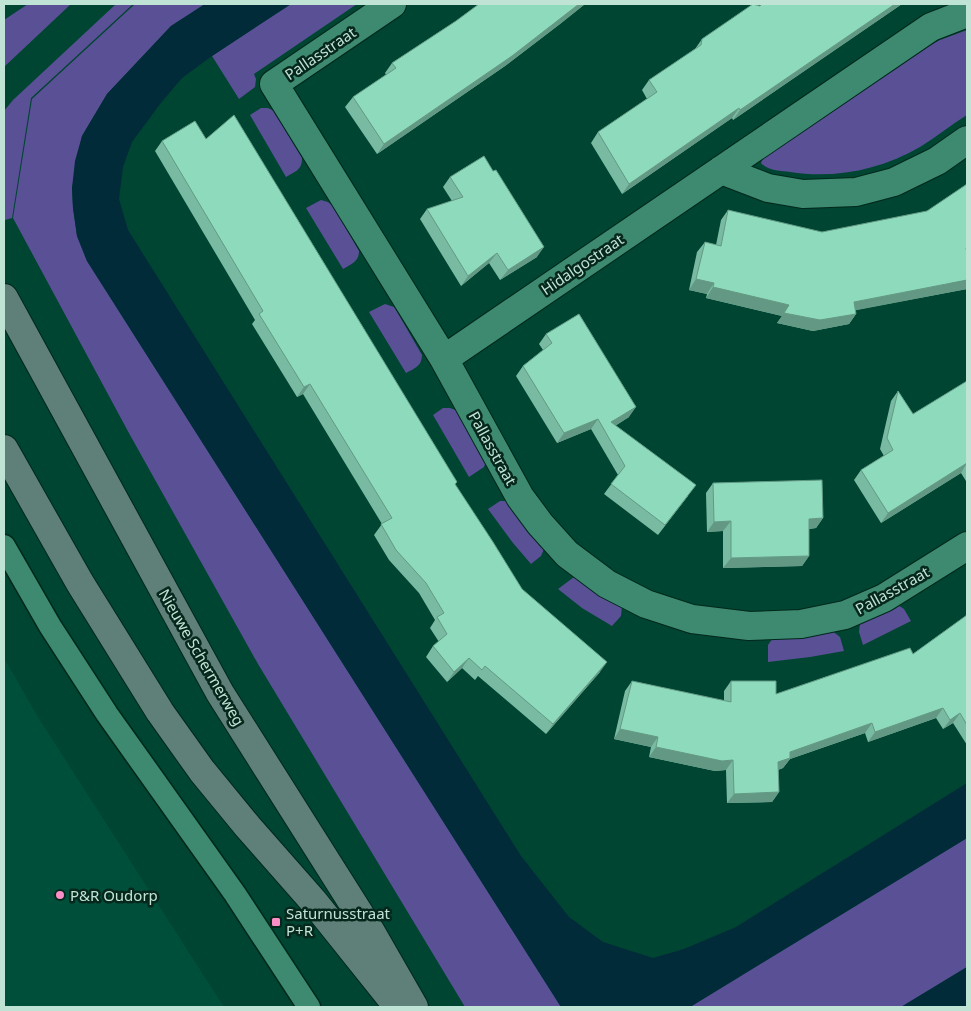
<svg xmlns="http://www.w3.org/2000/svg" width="971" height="1011" font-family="'Noto Sans',sans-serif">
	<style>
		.built { fill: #004f3a }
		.green { fill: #5a5096 }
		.water { fill: #022b3a }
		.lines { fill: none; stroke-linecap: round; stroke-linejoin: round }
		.lane-casing { stroke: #00281b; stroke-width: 25 }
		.street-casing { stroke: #00281b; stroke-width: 30 }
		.secondary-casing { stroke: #00281b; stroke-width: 30 }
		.lane { stroke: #3d8a70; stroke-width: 22 }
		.street { stroke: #3d8a70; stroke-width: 28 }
		.secondary { stroke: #5f8078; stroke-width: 28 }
		.wall { fill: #79bba2 }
		.shaded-wall { fill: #639984 }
		.building { fill: #8ddabc; stroke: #639984 }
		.poi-dot { fill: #fa8fc7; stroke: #05271c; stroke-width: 2 }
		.labels { text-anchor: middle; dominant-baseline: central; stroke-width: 5; stroke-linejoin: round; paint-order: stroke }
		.street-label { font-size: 15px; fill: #bfe3d4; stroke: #05271c }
		.poi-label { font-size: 15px; fill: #bfe3d4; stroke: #05271c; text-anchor: start }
	</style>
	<rect width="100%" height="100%" fill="#004432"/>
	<!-- built -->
	<path class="built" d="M4,658L38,717L224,1007H4Z"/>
	<!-- green -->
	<path class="green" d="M28,4H71L4,67V20Z
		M116,4H133L31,98L12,218L5,220L4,111L13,100Z
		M135,4H205L171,26L107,94L82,136L72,188L73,208L77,236L87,261L561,1007H465L258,664L130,435L13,218L32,99Z
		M291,4H357L254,74L256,79L255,87L239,99L212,56Z
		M967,30V115C951,125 936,137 920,147C881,170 834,179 790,172C781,171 768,171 761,163L763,158L923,49L940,40Z
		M261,108H268L274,111L302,158C302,170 296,171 286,177L250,115Z
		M321,200L328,202L333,206L359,251C359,262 351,264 343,269L306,208Z
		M385,304L394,307L396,310L422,355C422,366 415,368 406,373L369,312Z
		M443,408H450L458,411L486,461L484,467L469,477L433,415Z
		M500,501H507L544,549L541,556L531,564L513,543L488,509Z
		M574,577H581L622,606L621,616L612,626L582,608L558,589Z
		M898,605L904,609L911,621L863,645L859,632L860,623Z
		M831,630L840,637L844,651L810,657L768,662V645L773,638Z
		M967,838V967L901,1007H690Z"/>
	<!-- water -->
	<path class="water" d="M205,4H291L212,56L182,78L160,104L132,142L123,167L119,199L128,230L521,856L569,917L603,942L653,958L684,949L736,927L967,783V838L690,1007H561L87,261L77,236L73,208L72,188L75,161L82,136L107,94L171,26Z
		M967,967V1007H901Z"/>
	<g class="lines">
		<!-- lane casing -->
		<g class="lane-casing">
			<path id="lane" d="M4,546L50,626L107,714L235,894L309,1007"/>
		</g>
		<!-- street casing -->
		<g class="street-casing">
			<path id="street" d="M392,4L274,84L444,359L520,497L540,524L567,554L607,584L646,604L692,619L749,626L801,624L845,615L884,598L967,546
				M721,170L768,188L803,194L856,192L894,182L937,161L967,140
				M444,359L931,27L967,13"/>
		</g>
		<!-- secondary casing -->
		<g class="secondary-casing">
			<path id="secondary" d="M4,298L220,693L371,932L414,1007
				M4,449L80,583L160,712L202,771L248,827L314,902L398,1007"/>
		</g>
		<!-- lane -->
		<use href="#lane" class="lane"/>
		<!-- street -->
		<use href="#street" class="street"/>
		<!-- secondary -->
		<use href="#secondary" class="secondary"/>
	</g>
	<!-- wall -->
	<path class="wall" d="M479,4H585L560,24L505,66L377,154L345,107L353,97L386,75L385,73L392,63L456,21Z
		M902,4L733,120L732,118L622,194L591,143L598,132L647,99L642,90L649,80L695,49L702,39L760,6Z
		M206,139L457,482L455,485L522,589L600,672L546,734L478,676L475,680L462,668L447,682L426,657L433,646L439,642L430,628L435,620L419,593L389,560L374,535L382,524L303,394L297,397L252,324L255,320L155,151L162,141Z
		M450,177L537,257L500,280L489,263L461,286L420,219L427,209L452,201L443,187Z
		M728,210L967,289L855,310L856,314L849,324L813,331L777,323L782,316L706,298L707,294L689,290L697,252L705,242L716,245L721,220Z
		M546,334L629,417L615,426L688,496L658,535L604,494L618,475L591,429L557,443L516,376L523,366L543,350L539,344Z
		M967,381V480L966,481L961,473L881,523L854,480L861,470L884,456L880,449L891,401L898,391L913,414Z
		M713,483L823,518L816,528L809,529V556L802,566L723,568V531L707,532L706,493Z
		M967,615V745L953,723L943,729L936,718L868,742L865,733L790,759L783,768L778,770L779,792L772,802L727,803L726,770L715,771L649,757L651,747L614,739L625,691L632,681L724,701V691L731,681L776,694L913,654Z"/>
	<!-- shaded-wall -->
	<path class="shaded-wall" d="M579,4H585L560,24L505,66L377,154L384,144Z
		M895,4H902L733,120L740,110Z
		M739,108L732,118L622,194L629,184Z
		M544,247L537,257L500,280L508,270Z
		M497,253L489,263L461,286L468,276Z
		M696,279L714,283L707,294L689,290Z
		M967,280V289L847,312L854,302Z
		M713,287L856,314L849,324L813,331L777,323L782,316L706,298Z
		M310,384L303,394L297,397L304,387Z
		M636,407L629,417L605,432L611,422Z
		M598,419L591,429L557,443L564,433Z
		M967,463L961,473L881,523L888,513Z
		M823,518L816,528L802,530L809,519Z
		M731,521L723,531L707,532L714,522Z
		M809,556L802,566L723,568L731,558Z
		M469,658L462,668L447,682L454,672Z
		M607,662L600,672L546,734L553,724Z
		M943,708L936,718L868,742L875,732Z
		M960,713L953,723L943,729L950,720Z
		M872,723L865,733L790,759L783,768L771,772L778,762L790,752Z
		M620,729L658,737L651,747L614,739Z
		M656,747L733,760L726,770L715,771L649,757Z
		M779,792L772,802L727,803L734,794Z"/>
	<!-- building -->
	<path class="building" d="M479,4H579L512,56L384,144L353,97L396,68L392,63L456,21Z
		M753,4L760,6L762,4H895L740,110L739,108L629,184L598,132L657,92L649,80L701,45L702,39Z
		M234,115L457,482L455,484L493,542L522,589L607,662L553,724L485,666L482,670L469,658L454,672L433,646L447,634L437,617L444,613L426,583L396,550L381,524L392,518L310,384L304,387L259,314L263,311L162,141L195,121L206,139Z
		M484,156L493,171L496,170L544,247L508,270L497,253L468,276L427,209L463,197L450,177Z
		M967,184V247L966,248L967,252V280L854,302L856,314L820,320L784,313L789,305L713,287L714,283L696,279L705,242L721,246L728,210L822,232L927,211Z
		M579,314L636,407L611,422L696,485L665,525L611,484L625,466L598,419L564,433L523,366L552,343L546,334Z
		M967,381V463L888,513L861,470L893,450L887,438L898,391L913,414Z
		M822,480L823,518L809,519V556L731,558V521L714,522L713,483Z
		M967,615V725L960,713L950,720L943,708L875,732L872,723L790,752V758L778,762L779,792L734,794L733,760L722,761L656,747L658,737L620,729L632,681L731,702V681H776V694L910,648L913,654Z"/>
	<!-- markers -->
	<g class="poi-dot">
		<circle cx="60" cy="895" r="5"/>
		<rect x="271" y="917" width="10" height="10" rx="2.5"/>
	</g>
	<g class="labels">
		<!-- street labels -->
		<g class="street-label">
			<text transform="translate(320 53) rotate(-34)">Pallasstraat</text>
			<text transform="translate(582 264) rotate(-34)">Hidalgostraat</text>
			<text transform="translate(493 448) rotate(61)">Pallasstraat</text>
			<text transform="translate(892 590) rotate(-29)">Pallasstraat</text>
			<text transform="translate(202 657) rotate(60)">Nieuwe Schermerweg</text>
		</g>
		<!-- poi labels -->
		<g class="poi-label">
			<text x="70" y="895">P&amp;R Oudorp</text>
			<text x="286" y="913">Saturnusstraat<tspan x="286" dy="17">P+R</tspan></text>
		</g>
	</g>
	<!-- border -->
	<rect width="971" height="1011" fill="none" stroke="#bfe3d4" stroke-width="10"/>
</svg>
